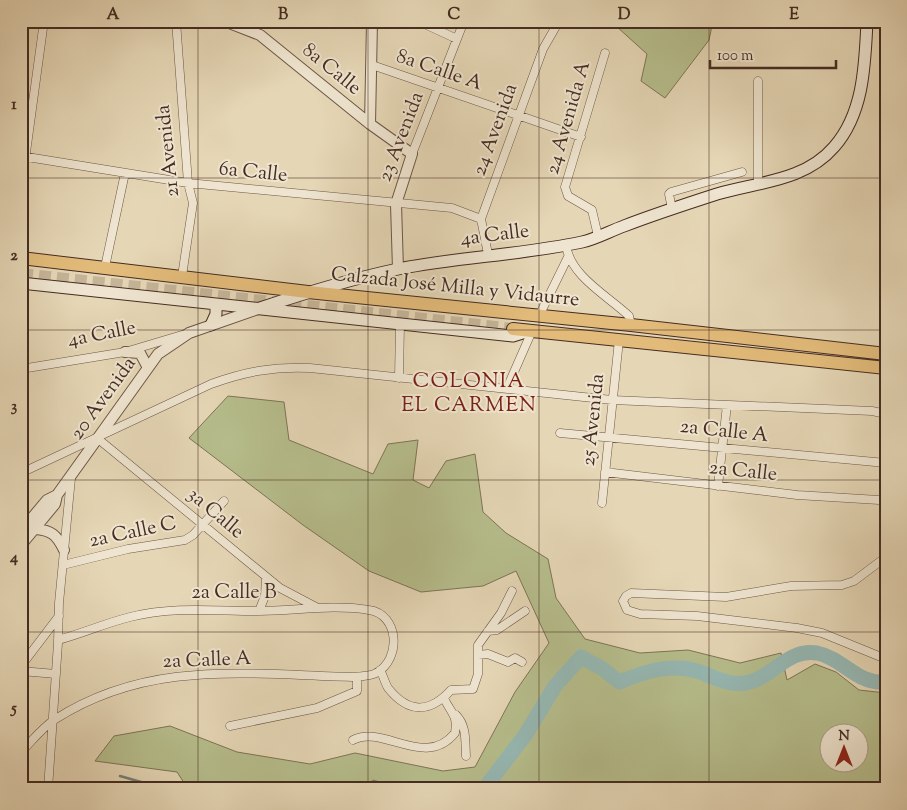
<svg xmlns="http://www.w3.org/2000/svg" width="907" height="810" font-family="'Sorts Mill Goudy',serif">
	<style>
		.green { fill: #b6bd8c; stroke: #7e7457; fill-rule: evenodd }
		.lines { fill: none; stroke-linecap: round; stroke-linejoin: round }
		.stream { stroke: #768079; stroke-width: 2.5 }
		.river { stroke: #96b8b3; stroke-width: 15 }
		.trunk-tunnel { stroke: #c5b498; stroke-width: 12; stroke-dasharray: 12 6; stroke-linecap: butt }
		.minor-casing { stroke: #6d5647; stroke-width: 9 }
		.tertiary-casing { stroke: #6d5647; stroke-width: 12 }
		.secondary-casing { stroke: #452c22; stroke-width: 13 }
		.trunk-casing { stroke: #452c22; stroke-width: 14 }
		.minor { stroke: #eee4cf; stroke-width: 8 }
		.tertiary { stroke: #eee4cf; stroke-width: 10 }
		.secondary { stroke: #eee4cf; stroke-width: 11 }
		.trunk { stroke: #e2bb7a; stroke-width: 12 }
		.grid { fill: none; stroke: #452c22; stroke-width: 1; stroke-opacity: 0.55 }
		.labels { text-anchor: middle; dominant-baseline: central; stroke-width: 4; stroke-linejoin: round; paint-order: stroke }
		.street-label { font-size: 20px; fill: #452c22; stroke: #eee4cf }
		.neighbourhood-label { font-size: 21px; letter-spacing: 1px; fill: #7a1f14; stroke: #eee4cf }
		.neatline { fill: none; stroke: #452c22; stroke-width: 2 }
		.grid-label { font-size: 16px; text-anchor: middle; font-weight: bold; fill: #452c22 }
	</style>
	<rect width="100%" height="100%" fill="#e5d6b5"/>
	<filter id="stains"><feTurbulence type="fractalNoise" baseFrequency=".004" numOctaves="4"/><feColorMatrix values="0 0 0 0 .2 0 0 0 0 .09 0 0 0 0 .02 0 0 0 .5 -.17"/></filter>
	<radialGradient id="worn" r=".72"><stop offset=".6" stop-color="#630" stop-opacity="0"/><stop offset="1" stop-color="#630" stop-opacity=".3"/></radialGradient>
	<!-- green -->
	<path class="green" d="M617,21H713L709,40L665,98L641,81L647,54L616,26Z
		M228,396L284,402L289,440L373,474L388,444L418,440L413,480L429,488L446,461L475,454L483,512L506,533L548,559L556,598L585,639L640,653L688,650L740,663L781,653L787,680L815,664L836,672L859,690L886,693V789H188L177,772L95,761L114,736L170,726L237,752L310,764L355,753L443,771L475,767L515,692L549,643L516,571L483,586L421,592L369,571L303,525L189,438ZM830,732H860V762H830Z"/>
	<g class="lines">
		<!-- stream -->
		<path class="stream" d="M120,776L148,784L190,789
			M356,789L374,781L398,789"/>
		<!-- river -->
		<path class="river" d="M484,789L526,734L555,686L581,657L603,669L619,682C644,672 670,663 697,671C713,676 727,686 745,683C772,679 787,648 817,653C843,658 857,685 886,682"/>
		<!-- trunk-tunnel -->
		<path class="trunk-tunnel" d="M21,274L513,329"/>
		<!-- minor casing -->
		<g class="minor-casing">
			<path id="minor" d="M176,21L188,183L193,203L182,276
				M418,21L457,39
				M372,65L581,137
				M412,154L464,21
				M21,156L188,183L452,208L481,219
				M758,184V81
				M21,189L44,21
				M672,209L669,194L671,192L742,172
				M598,236L592,210L568,196L565,187L605,53
				M566,245C570,276 608,296 629,316L631,325
				M488,254L481,219L543,49L559,21
				M105,267L125,173
				M539,316L568,257
				M21,369L125,352L182,335
				M399,378L400,324
				M507,388L532,331
				M560,433L886,463
				M97,438L280,588L316,607
				M605,472L797,495L879,500
				M21,473L211,384C244,372 274,366 310,368L612,400L872,411L886,414
				M718,486L727,405
				M602,503L619,340
				M886,557L854,581L842,585L791,586L726,597L631,593L626,596L623,601L627,610L640,614L697,616L797,628L822,633L886,659
				M63,565L128,549L185,540L193,535L224,501
				M259,611L265,596L266,577
				M488,631L497,630L525,611
				M478,655L488,654L508,662L515,658L522,662
				M21,666L59,616
				M380,670C383,675 385,683 388,688C408,713 429,714 451,690L473,689L478,674V645L501,613L512,591
				M21,671L56,674
				M456,715C467,726 465,741 466,756
				M230,726L317,708L357,691V677
				M353,740C383,724 425,770 455,733C458,714 451,714 444,698
				M21,752C31,742 42,728 54,720C150,658 250,675 357,677C363,676 370,676 376,673C402,659 399,614 369,610C332,604 295,611 259,611C215,611 173,606 130,617C106,623 83,633 58,640
				M48,789L58,643L59,603L71,478"/>
		</g>
		<!-- tertiary casing -->
		<g class="tertiary-casing">
			<path id="tertiary" d="M224,21L260,35L370,124L412,154L396,204L398,269
				M370,124L372,21
				M125,352L140,353L147,366
				M35,529C51,530 57,535 64,550
				M21,531L47,500L57,495
				M21,545L55,504L57,495L158,354L189,333L258,309"/>
		</g>
		<!-- secondary casing -->
		<g class="secondary-casing">
			<path id="secondary" d="M21,283L513,336L529,331
				M260,308C305,293 351,279 398,269C459,257 521,255 582,242C596,239 610,231 624,226C655,214 686,204 717,194C758,182 805,181 834,147C864,113 865,64 867,21
				M211,325L216,314V304"/>
		</g>
		<!-- trunk casing -->
		<g class="trunk-casing">
			<path id="trunk" d="M21,258L308,292L631,325L886,354
				M513,329L886,368"/>
		</g>
		<!-- minor -->
		<use href="#minor" class="minor"/>
		<!-- tertiary -->
		<use href="#tertiary" class="tertiary"/>
		<!-- secondary -->
		<use href="#secondary" class="secondary"/>
		<!-- trunk -->
		<use href="#trunk" class="trunk"/>
	</g>
	<!-- grid -->
	<path class="grid" d="M198,21V789M368,21V789M539,21V789M709,21V789M21,178H886M21,330H886M21,480H886M21,632H886"/>
	<g class="labels">
		<!-- street labels -->
		<g class="street-label">
			<text transform="translate(331 70) rotate(39)">8a Calle</text>
			<text transform="translate(439 71) rotate(19)">8a Calle A</text>
			<text transform="translate(569 118) rotate(-74)">24 Avenida A</text>
			<text transform="translate(496 130) rotate(-70)">24 Avenida</text>
			<text transform="translate(402 137) rotate(-69)">23 Avenida</text>
			<text transform="translate(169 151) rotate(-96)">21 Avenida</text>
			<text transform="translate(253 173) rotate(6)">6a Calle</text>
			<text transform="translate(495 236) rotate(-7)">4a Calle</text>
			<text transform="translate(455 288) rotate(6)">Calzada José Milla y Vidaurre</text>
			<text transform="translate(102 335) rotate(-11)">4a Calle</text>
			<text transform="translate(104 399) rotate(-54)">20 Avenida</text>
			<text transform="translate(594 420) rotate(-84)">25 Avenida</text>
			<text transform="translate(724 432) rotate(6)">2a Calle A</text>
			<text transform="translate(743 472) rotate(6)">2a Calle</text>
			<text transform="translate(215 514) rotate(40)">3a Calle</text>
			<text transform="translate(133 533) rotate(-12)">2a Calle C</text>
			<text x="234" y="593">2a Calle B</text>
			<text transform="translate(207 661) rotate(-2)">2a Calle A</text>
		</g>
		<!-- neighbourhood labels -->
		<g class="neighbourhood-label">
			<text x="469" y="382">COLONIA<tspan x="469" dy="24">EL CARMEN</tspan></text>
		</g>
	</g>
	<!-- margin -->
	<rect width="907" height="810" fill="none" stroke="#e5d6b5" stroke-width="55"/>
	<!-- north arrow -->
	<g transform="translate(844 748)"><circle r="24" fill="#eee4cf" stroke="#aa9a8a"/>
	<path d="M0-4L9 19L0 12L-9 19Z" fill="#8f2418"/>
	<text y="-8" font-size="14" font-weight="bold" text-anchor="middle" fill="#452c22">N</text>
	</g>
	<!-- scale -->
	<path d="M710 60v8h126v-8" fill="none" stroke="#452c22" stroke-width="2.5"/>
	<text x="717" y="60" font-size="15" fill="#452c22" stroke="#eee4cf" stroke-width="4" paint-order="stroke">100 m</text>
	<rect x="28" y="28" width="852" height="754" class="neatline"/>
	<g class="grid-label">
		<text x="113" y="19">A</text>
		<text x="283" y="19">B</text>
		<text x="454" y="19">C</text>
		<text x="624" y="19">D</text>
		<text x="794" y="19">E</text>
		<text x="14" y="109">1</text>
		<text x="14" y="260">2</text>
		<text x="14" y="411">3</text>
		<text x="14" y="562">4</text>
		<text x="14" y="713">5</text>
	</g>
	<rect width="100%" height="100%" filter="url(#stains)"/>
	<rect width="100%" height="100%" fill="url(#worn)"/>
</svg>
